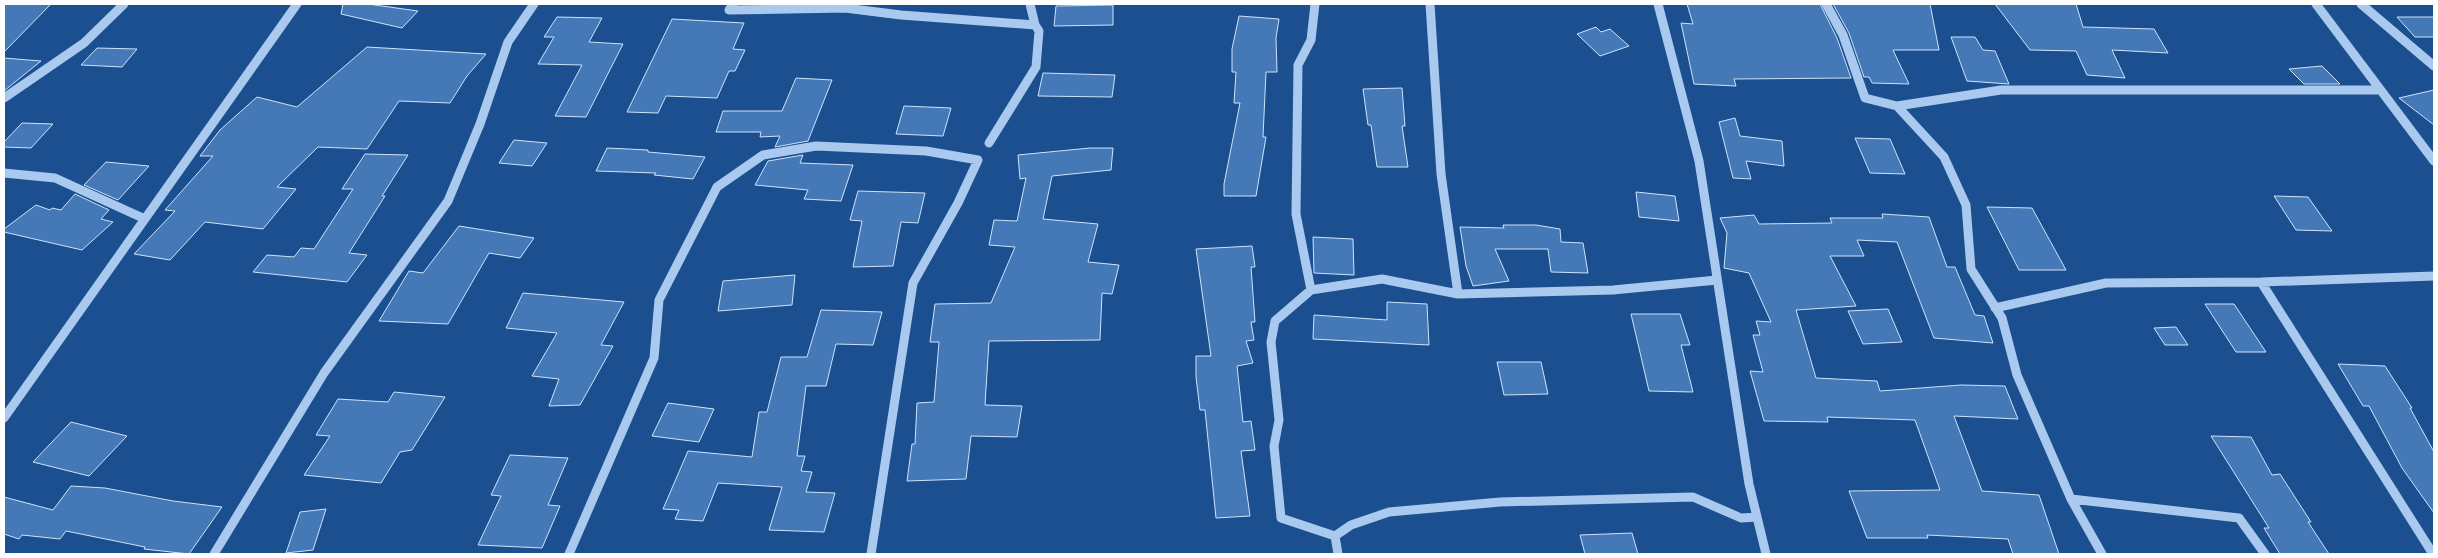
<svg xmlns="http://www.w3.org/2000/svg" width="2438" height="558" font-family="Barlow,sans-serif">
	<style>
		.building { fill: #4478b7; stroke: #cfe3fa }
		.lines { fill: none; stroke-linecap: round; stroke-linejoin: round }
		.minor { stroke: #a9c9ee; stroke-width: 9 }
	</style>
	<rect width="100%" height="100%" fill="#1b4f8f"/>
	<!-- building -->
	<path class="building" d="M4,4H51L4,52Z
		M343,4H368L418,11L402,28L341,14Z
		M1687,4H1820L1837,38L1851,78L1734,79L1736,86L1694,84L1681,23L1693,24Z
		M1833,4H1930L1939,50H1893L1909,84L1872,83L1869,77H1864L1849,33Z
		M1995,4H2076L2083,27L2154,29L2168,53L2112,50L2125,78L2087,75L2076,51L2030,50Z
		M1113,5V25L1054,26L1056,6Z
		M1239,16L1279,19L1276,38L1277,72H1266L1263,137H1266L1256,196H1224V184L1240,103H1234L1236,72H1232V49Z
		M557,17L602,18L589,42L623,44L586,117L555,116L582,65L538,64L554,37H544Z
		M2397,17H2434V37H2415Z
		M672,19L744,23L733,49L745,50L735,71H729L717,98L666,96L658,113L627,112Z
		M1596,27L1601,32L1610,29L1629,46L1600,56L1577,34Z
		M1951,37H1975L1983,50L1995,51L2009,84L1967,81Z
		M367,47L486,54L467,76L450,103L399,101L367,149L318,147L277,187L296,189L263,229L205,222L170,260L134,254L175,211L165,210L213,156H200L220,130L257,97L297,107Z
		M97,48L137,49L122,67L81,65Z
		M4,58L41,61L4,91Z
		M2322,66L2340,84H2304L2289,69Z
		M1043,73L1115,75L1112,97L1038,96Z
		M796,78L832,80L808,141L775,147L780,136L760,137L761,132H716L723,111H782Z
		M1402,88L1405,126H1402L1408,167H1377L1371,125H1368L1363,89Z
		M2434,90V125L2399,98Z
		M904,106L951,108L943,136L896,134Z
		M1735,118L1740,136L1782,141L1784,166L1746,161L1751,179L1733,178L1719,122Z
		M22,123L53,124L31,148L4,147V142Z
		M1855,138L1890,139L1905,174L1870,173Z
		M514,140L547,143L532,166L499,163Z
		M607,148L648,150V152L705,157L693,179L654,175L656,173L596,171Z
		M1090,148H1113L1111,170L1052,176L1043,219L1098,224L1088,262L1119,265L1112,294L1102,293L1100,340L989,341L985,405L1022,406L1017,437L971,436L966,479L907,481L912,444H915L917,403L934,402L939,342H930L935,304L991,303L1015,247L989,245L994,220L1017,221L1026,178L1020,179L1018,155Z
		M365,154L408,155L382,196H385L349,253L367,255L347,282L253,272L267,255L294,257L301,248L314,249L353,189H342Z
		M803,155L800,163L853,165L841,201L804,199L808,190L755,185L768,161Z
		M106,162L149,166L118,200L84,185Z
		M858,191L925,193L918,223L901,222L893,266L853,267L862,221L850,220Z
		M1636,192L1675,196L1679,221L1639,217Z
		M75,194L109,210L101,219L113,222L82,250L4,232V229L36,205L50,210L52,208L61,210Z
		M2274,196L2308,197L2332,231L2296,230Z
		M1987,207L2032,208L2066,270H2019Z
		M1882,214L1929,217L1947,267H1955L1975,315L1984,316L1993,343L1934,338L1897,242L1857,240L1864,256H1830L1856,306L1796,310L1816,378L1877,381L1880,391L1961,385L2005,386L2018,419L1954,416L1982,491L2039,495L2059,554H2013L2008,539L1927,535L1928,538H1867L1849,491L1940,490L1915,420L1827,417L1828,422L1764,421L1750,371L1763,372L1753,335H1760L1756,321L1771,322L1749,273L1724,268L1727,233L1720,218L1754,215L1759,224L1832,223L1830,218H1883Z
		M1503,225H1536L1560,229L1561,242L1583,243L1588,273L1551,272L1548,249H1495L1509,281L1473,286L1466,266L1460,227L1504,228Z
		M459,226L534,238L520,258L489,253L448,324L379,321L409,271L423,273Z
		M1313,237L1353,239L1354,275L1314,273Z
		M1252,246L1255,267H1251L1255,322H1251L1254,340L1246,341L1253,363L1237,366L1243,422L1251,421L1255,450L1241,451L1250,516L1216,518L1205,410H1200L1196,377V356H1211L1196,249Z
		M795,275L792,305L718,311L723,281Z
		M523,293L624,302L601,345L613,346L580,405L549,406L559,379L532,376L557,333L506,328Z
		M1387,302L1427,304L1429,345L1313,339L1314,315L1387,320Z
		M2205,304H2234L2266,352H2236Z
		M1888,309L1902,342L1863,344L1848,311Z
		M821,310L882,312L873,345L836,344L826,386H806L797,456H805L801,471L812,472L806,492L835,493L824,532L769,530L782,487L718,483L703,521L675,519L679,510L663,509L688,451L752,457L759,412H767L781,357H807Z
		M1631,314H1680L1690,345H1681L1693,392L1649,391Z
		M2176,327L2188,345H2165L2154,328Z
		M1497,362H1541L1548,394L1504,395Z
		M2338,364L2385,366L2412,408H2410L2434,452V513L2402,468L2369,406H2363Z
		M394,392L445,397L412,450L400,452L381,483L304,475L330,436L316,435L338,399L388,402Z
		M668,403L714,409L699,442L652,436Z
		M71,422L127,436L89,476L33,462Z
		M2211,436L2251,437L2272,475L2280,474L2311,522H2308L2329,554H2280L2264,528H2269Z
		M510,455L568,458L548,505L560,506L542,548L478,545L501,496L491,495Z
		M71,486L105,488L173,501L222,507L189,554L144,549L145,547L66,531L60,539L22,535L19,539L4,534V497L53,510Z
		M326,509L313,550L286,553L300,512Z
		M1632,533L1638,554H1585L1580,535Z"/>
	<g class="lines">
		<!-- minor -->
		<path class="minor" d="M733,4L729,10L845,8L901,15L1035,25
			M1430,4L1441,174L1458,294
			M1658,4L1699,161L1749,484L1766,554
			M1826,4L1843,35L1865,98L1897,106L1944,157L1966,205L1971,269L2002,318L2017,375L2071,499L2239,518L2265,554
			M2316,4L2434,161
			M2361,4L2434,66
			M4,98L84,43L124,4
			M1897,106L2001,90H2380
			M989,143L1036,67L1039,31L1035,25L1030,4
			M4,173L55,178L145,219
			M2261,282L2433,554
			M1311,290L1296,214L1298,65L1311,40L1315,4
			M1995,308L2106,283L2261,282L2434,276
			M4,418L297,4
			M2071,499L2102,554
			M1335,536L1351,525L1389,512L1500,502L1693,497L1741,518L1757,517
			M214,554L324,373L448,201L480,124L508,42L534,4
			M569,554L654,358L659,300L717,187L763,155L816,146L926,151L978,160L958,203L913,283L871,554
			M1338,554L1335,536L1281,518L1274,446L1279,420L1271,342L1275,321L1311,290L1382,279L1458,294L1613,290L1717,280"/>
	</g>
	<!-- border -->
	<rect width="2438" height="558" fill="none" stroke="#ffffff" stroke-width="10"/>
</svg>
